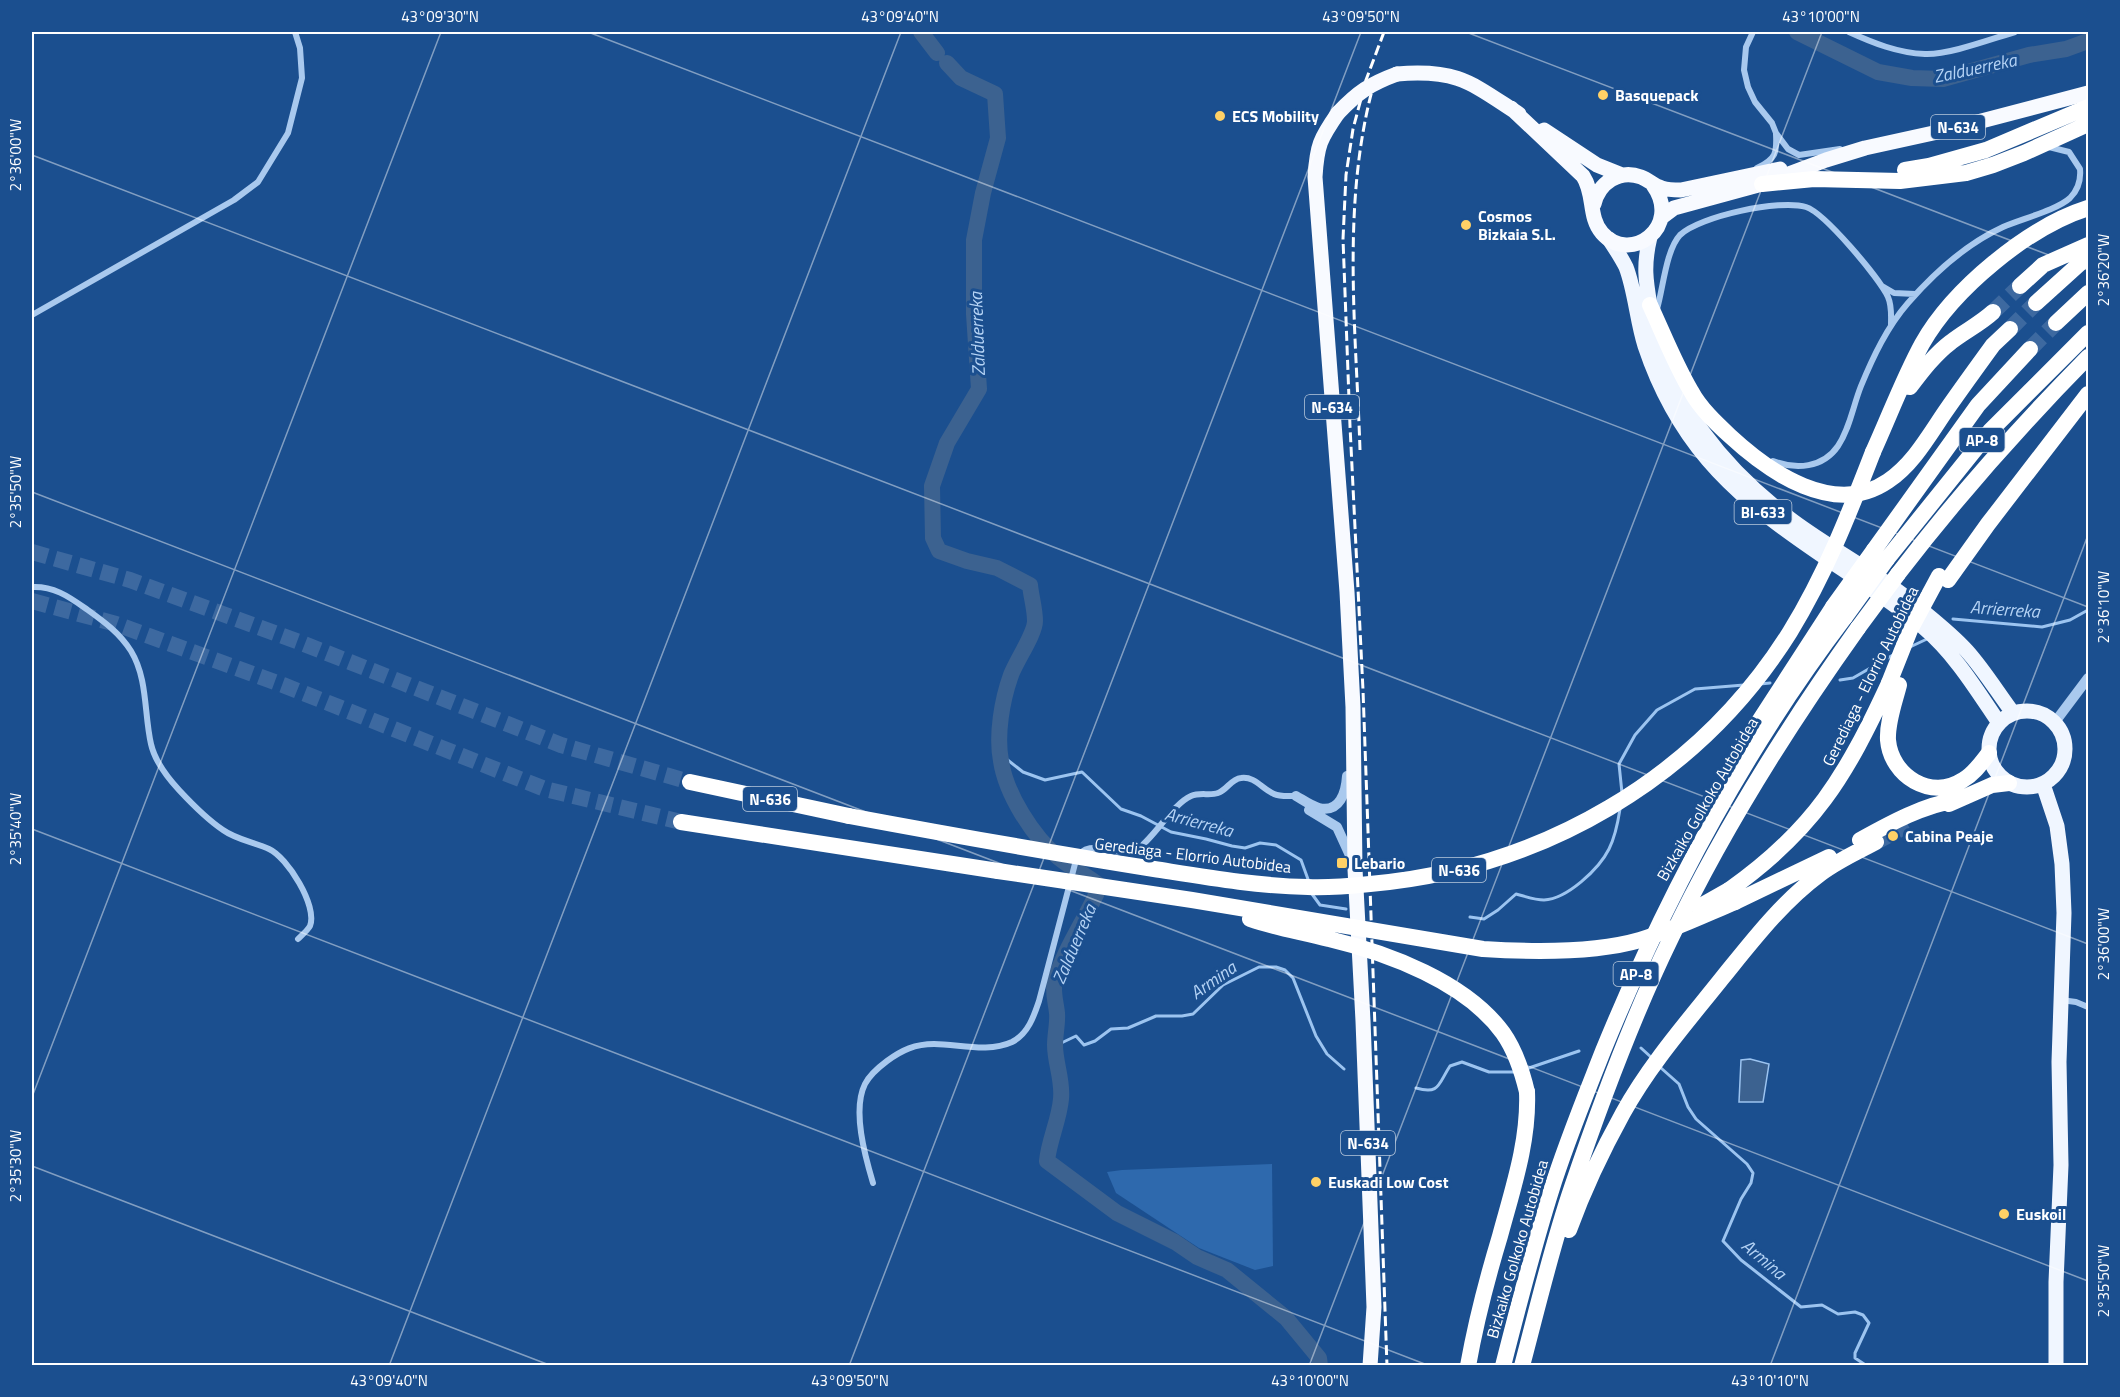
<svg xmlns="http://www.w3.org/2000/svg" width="2120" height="1397" font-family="'Titillium Web',sans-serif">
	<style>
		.green { fill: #2e69ad }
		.water { fill: #3c6290; stroke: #9cc4f0; stroke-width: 1.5 }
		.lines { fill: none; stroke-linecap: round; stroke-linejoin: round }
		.stream { stroke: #9cc4f0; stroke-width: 3 }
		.river { stroke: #3c6290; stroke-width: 16 }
		.motorway-tunnel { stroke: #3d69a0; stroke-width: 16; stroke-dasharray: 16 8; stroke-linecap: butt }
		.minor { stroke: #a9c9ee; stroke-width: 6 }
		.tertiary { stroke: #a9c9ee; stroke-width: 10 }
		.primary { stroke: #f0f6ff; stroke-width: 15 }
		.trunk { stroke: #f8faff; stroke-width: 15 }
		.motorway { stroke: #fff; stroke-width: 16 }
		.rail { stroke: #fff; stroke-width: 3; stroke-dasharray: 10 4.5; stroke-linecap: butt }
		.trunk-bridge { stroke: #f8faff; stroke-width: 15 }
		.motorway-bridge { stroke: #fff; stroke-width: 16 }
		.ticks { fill: none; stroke: #fff; stroke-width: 1.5; stroke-opacity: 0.45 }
		.poi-dot { fill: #ffd166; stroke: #1b4f8f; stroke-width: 2 }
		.labels { text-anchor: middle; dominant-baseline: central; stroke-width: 6; stroke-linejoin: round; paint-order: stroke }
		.shield { fill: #1b4f8f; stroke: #bbcadd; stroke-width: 1.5 }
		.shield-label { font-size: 15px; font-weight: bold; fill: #fff }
		.poi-label { font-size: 16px; font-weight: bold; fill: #fff; stroke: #1b4f8f; text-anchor: start }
		.street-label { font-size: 16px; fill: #fff; stroke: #1b4f8f }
		.water-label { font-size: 18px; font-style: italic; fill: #b5d3f5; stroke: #1b4f8f }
		.neatline { fill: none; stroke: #fff; stroke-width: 2 }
		.ticks-label { font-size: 15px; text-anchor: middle; fill: #fff }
	</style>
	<rect width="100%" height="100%" fill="#1b4f8f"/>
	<!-- green -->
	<path class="green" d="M1272,1164L1273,1266L1255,1270L1199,1248L1116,1193L1107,1172L1122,1170Z"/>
	<!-- water -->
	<path class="water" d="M1750,1059L1769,1064L1763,1102H1739L1741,1060Z"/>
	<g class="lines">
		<!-- stream -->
		<path class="stream" d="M1953,619L2042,627L2070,620L2088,610
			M1910,647L1927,639
			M1840,680L1853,678L1893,655
			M1760,684L1770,683
			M1000,754L1023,772L1045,780L1082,772L1121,809L1141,816L1171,832L1206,839L1232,846L1245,848L1260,843L1276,845L1301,860L1309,882
			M1622,793L1619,764L1635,735L1657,710L1695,689L1744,685
			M1312,894L1320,905L1346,909
			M1470,917L1484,919L1498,910L1516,894C1524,896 1535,900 1544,900C1567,899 1599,869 1609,849C1615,837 1618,822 1620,809
			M1055,1046L1076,1036L1084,1045L1095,1041L1111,1029L1128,1028L1156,1016H1182L1193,1014L1223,985L1259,967H1276L1285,970L1293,978L1316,1036L1327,1054L1344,1069
			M1641,1048L1652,1058
			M1661,1068L1679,1084L1688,1107L1696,1119L1747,1164L1753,1173L1751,1183L1741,1199L1723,1241L1741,1260L1801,1307L1822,1305L1838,1314L1855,1312L1863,1315L1869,1323L1855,1353V1358L1867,1366
			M1526,1069L1579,1051
			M1416,1088C1440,1095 1438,1084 1450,1066L1462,1062L1489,1072H1514"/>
		<!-- river -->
		<path class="river" d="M921,32L937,53
			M1797,32L1878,72L1912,78L1943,79L2029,55L2066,49L2088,41
			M947,63L961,78L995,94L998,138L983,193L974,240V314L979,389L947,443L932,486L933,538L939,551L967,561L997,568L1030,585C1031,596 1035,609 1035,621C1035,634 1016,661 1011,675C1002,700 996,735 1001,761C1006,794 1033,837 1059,858C1072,869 1087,875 1100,886C1086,919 1065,947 1055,981C1052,990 1056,1003 1057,1013C1058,1023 1055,1034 1055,1045C1055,1063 1063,1080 1061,1099C1059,1121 1049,1140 1047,1161L1117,1213L1175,1242L1197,1257L1227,1270L1286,1318L1319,1358L1320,1366"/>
		<!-- motorway-tunnel -->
		<path class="motorway-tunnel" d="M1993,312L2020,286
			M2010,329L2036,303
			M2030,349L2056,323
			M32,552L130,580L299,642L561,745L690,782
			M32,601L116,624L283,685L545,789L681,822
			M1876,842L1908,825"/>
		<!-- minor -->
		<path class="minor" d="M1753,32L1746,47L1744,70L1748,87L1755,102L1772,123L1776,133L1788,149L1799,155L1840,149
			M1849,32C1873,43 1898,53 1925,54C1949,55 1991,39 2015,32
			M1757,168C1776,159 1777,153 1776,134
			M1882,286L1894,293L1915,294
			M1657,309C1663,289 1666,250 1680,235C1700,216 1780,199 1806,207C1825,213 1880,279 1888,297C1892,306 1891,315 1891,325
			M32,315L234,200L258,182L288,133L302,78L300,48L295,32
			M1773,461C1796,470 1823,468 1838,446C1850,428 1853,406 1861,386C1873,357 1887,327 1908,303C1935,272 1966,244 2003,227C2021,219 2057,210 2070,198C2078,190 2081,180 2080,169L2069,152L2049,147
			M32,587C53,586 68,596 85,608C103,621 119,632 131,651C148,679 144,714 151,744C155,762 167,777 179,790C192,804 208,820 223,830C237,840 254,842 269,849C287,857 318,906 310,926C308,930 301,936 298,939
			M2061,1000L2076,1002L2088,1007
			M873,1183C865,1156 852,1110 865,1084C870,1074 879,1067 887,1061C902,1050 915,1044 934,1044C959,1044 988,1053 1012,1042C1028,1034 1034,1016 1039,1001L1076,860C1088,833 1119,862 1139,848C1156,835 1173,804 1191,796C1200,792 1210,796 1218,793C1227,790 1231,779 1241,778C1255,776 1262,789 1274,794C1280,797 1289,796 1296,796"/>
		<!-- tertiary -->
		<path class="tertiary" d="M2055,722L2088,678
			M1296,796C1303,800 1311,806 1319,808C1340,813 1346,792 1347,776
			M1309,810L1337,827L1353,862"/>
		<!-- primary -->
		<path class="primary" d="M1650,237C1642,270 1647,286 1652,317C1666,401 1727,472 1793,521C1832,550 1876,572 1913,603C1931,618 1952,634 1967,651C1984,670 1998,693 2013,713
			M1609,239C1615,248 1621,257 1626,267C1635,290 1637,321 1645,346C1659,388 1680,427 1708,460C1768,530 1853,570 1923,627C1955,654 1976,689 1999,723
			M1989 749a38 38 0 1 1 76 0a38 38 0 1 1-76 0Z
			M2043,784L2057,826L2062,864L2064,913L2059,1062L2061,1165L2056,1282V1366"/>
		<!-- trunk -->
		<path class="trunk" d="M1397,74C1458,69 1471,83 1519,114
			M1511,108L1583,176C1595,194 1588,217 1602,233C1630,265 1683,227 1653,185
			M1338,113C1320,139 1317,145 1315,177L1347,592L1353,707L1355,869L1363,1021L1374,1307L1370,1366
			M1544,130L1597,165L1622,175
			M1594,204C1599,183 1619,169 1641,177C1649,180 1654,186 1662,188C1668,190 1675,190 1681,190L1780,169
			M1662,217L1674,208L1762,184L1826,160L1865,148L1947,130L2088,93"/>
		<!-- motorway -->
		<path class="motorway" d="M1905,170L1929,166L1986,150L2088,107
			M1762,184L1814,179L1900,181L1966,173L1993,165L2024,153L2088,124
			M2020,286L2043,265L2088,245
			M2036,303L2088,256
			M1650,305C1663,333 1675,364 1691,391C1700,408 1716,423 1730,436C1769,472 1834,518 1888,481C1913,464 1928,437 1945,412C1961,389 1977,367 1993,345L2010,329
			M2056,323L2088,293
			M1910,387C1922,371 1935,354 1951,342C1965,331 1980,324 1993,312
			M1873,452C1889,417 1903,379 1922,344C1953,289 2028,227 2088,208
			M1874,550L1978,405L2030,349
			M1887,559L1990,431L2088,333
			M1898,574C1957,497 2020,426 2088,357
			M1948,580L1988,524L2088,394
			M1899,685C1895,701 1887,722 1888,740C1891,776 1931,801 1963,780C1974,774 1981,763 1989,753
			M1754,729L1833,607
			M690,782L849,816
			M1949,804L1992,785L2009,783
			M681,822L998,871
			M1860,840C1889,824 1923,805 1957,800
			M1729,890C1814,830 1846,776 1889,683
			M1735,902L1829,857
			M1569,1230C1584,1189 1602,1151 1623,1113C1650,1064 1688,1021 1723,977C1753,940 1782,902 1820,874C1837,861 1857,852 1876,842
			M1468,1366C1476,1321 1487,1279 1500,1236C1513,1188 1529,1141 1527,1092
			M1503,1366C1518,1307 1533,1248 1551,1191C1566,1143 1585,1097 1603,1051C1666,897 1744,750 1845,617
			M1522,1366C1538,1306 1552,1245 1572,1187C1601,1102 1632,1018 1671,938C1723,829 1788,726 1858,628"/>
		<!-- rail -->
		<path class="rail" d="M1384,32L1366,80L1353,129L1346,175L1343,239L1350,426L1363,690L1387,1366
			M1360,450C1356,327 1341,202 1374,83"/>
		<!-- trunk-bridge -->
		<path class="trunk-bridge" d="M1338,113C1358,92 1370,84 1397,74"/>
		<!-- motorway-bridge -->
		<path class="motorway-bridge" d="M1833,607L1874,550
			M1845,617L1887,559
			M1858,628L1898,574
			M1889,683L1910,630L1939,576
			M849,816C951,835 1052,853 1154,869C1205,877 1256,886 1308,887C1329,888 1350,886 1370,884C1541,869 1698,779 1790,632C1825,575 1849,514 1873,452
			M998,871L1192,900L1483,949C1530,952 1595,953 1640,940C1673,930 1704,915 1735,902
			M1699,907L1729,890
			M1250,919C1276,928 1303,932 1329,939C1388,953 1466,982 1503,1033C1515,1050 1522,1071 1527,1092"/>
	</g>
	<!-- ticks -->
	<path class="ticks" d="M588,32L2088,607M1466,32L2088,270M32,155L2088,944M32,492L2088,1281M32,829L1430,1366M32,1097L441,32M32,1166L552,1366M389,1366L901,32M849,1366L1361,32M1309,1366L1822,32M1770,1366L2088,535"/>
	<!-- markers -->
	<g class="poi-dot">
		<circle cx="1603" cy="95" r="6"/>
		<circle cx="1220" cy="116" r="6"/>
		<circle cx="1466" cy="225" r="6"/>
		<circle cx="1893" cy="836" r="6"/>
		<rect x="1336" y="857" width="12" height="12" rx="3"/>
		<circle cx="1316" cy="1182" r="6"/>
		<circle cx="2004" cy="1214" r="6"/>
	</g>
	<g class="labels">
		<!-- shield labels -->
		<g class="shield">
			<rect x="1931" y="115" width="54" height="24" rx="4.5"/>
			<rect x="1305" y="395" width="54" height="24" rx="4.5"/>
			<rect x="1959.5" y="428" width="45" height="24" rx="4.5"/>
			<rect x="1734.5" y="500" width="57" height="24" rx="4.5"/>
			<rect x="743" y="787" width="54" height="24" rx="4.5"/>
			<rect x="1432" y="858" width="54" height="24" rx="4.5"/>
			<rect x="1613.5" y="962" width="45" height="24" rx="4.5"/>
			<rect x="1341" y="1131" width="54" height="24" rx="4.5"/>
		</g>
		<g class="shield-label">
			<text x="1958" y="127">N-634</text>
			<text x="1332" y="407">N-634</text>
			<text x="1982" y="440">AP-8</text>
			<text x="1763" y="512">BI-633</text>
			<text x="770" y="799">N-636</text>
			<text x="1459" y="870">N-636</text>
			<text x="1636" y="974">AP-8</text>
			<text x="1368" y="1143">N-634</text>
		</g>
		<!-- poi labels -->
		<g class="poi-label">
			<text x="1615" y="95">Basquepack</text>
			<text x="1232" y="116">ECS Mobility</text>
			<text x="1478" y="216">Cosmos<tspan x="1478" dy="18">Bizkaia S.L.</tspan></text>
			<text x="1905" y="836">Cabina Peaje</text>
			<text x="1354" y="863">Lebario</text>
			<text x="1328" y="1182">Euskadi Low Cost</text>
			<text x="2016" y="1214">Euskoil</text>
		</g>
		<!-- street labels -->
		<g class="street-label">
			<text transform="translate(1870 676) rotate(-64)">Gerediaga - Elorrio Autobidea</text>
			<text transform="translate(1707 799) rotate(-60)">Bizkaiko Golkoko Autobidea</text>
			<text transform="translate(1193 855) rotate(7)">Gerediaga - Elorrio Autobidea</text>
			<text transform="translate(1517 1249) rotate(-74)">Bizkaiko Golkoko Autobidea</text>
		</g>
		<!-- water labels -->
		<g class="water-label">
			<text transform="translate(1975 68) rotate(-12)">Zalduerreka</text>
			<text transform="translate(977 334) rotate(-92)">Zalduerreka</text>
			<text transform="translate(2005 609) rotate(4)">Arrierreka</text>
			<text transform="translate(1199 822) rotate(15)">Arrierreka</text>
			<text transform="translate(1074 944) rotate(-67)">Zalduerreka</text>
			<text transform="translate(1213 980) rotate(-35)">Armina</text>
			<text transform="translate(1764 1259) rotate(40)">Armina</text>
		</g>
	</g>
	<!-- border -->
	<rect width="2120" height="1397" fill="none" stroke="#1b4f8f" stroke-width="66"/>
	<rect x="33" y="33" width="2054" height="1331" class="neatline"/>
	<g class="ticks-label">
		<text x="440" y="22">43°09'30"N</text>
		<text x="900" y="22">43°09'40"N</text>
		<text x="1361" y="22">43°09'50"N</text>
		<text x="1821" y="22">43°10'00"N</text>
		<text transform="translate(16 155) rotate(-90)" y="5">2°36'00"W</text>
		<text transform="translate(2104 270) rotate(-90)" y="5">2°36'20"W</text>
		<text transform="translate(16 492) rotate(-90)" y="5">2°35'50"W</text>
		<text transform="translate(2104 607) rotate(-90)" y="5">2°36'10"W</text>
		<text transform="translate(16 829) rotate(-90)" y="5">2°35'40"W</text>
		<text transform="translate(2104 944) rotate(-90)" y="5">2°36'00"W</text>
		<text transform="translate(16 1166) rotate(-90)" y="5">2°35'30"W</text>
		<text transform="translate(2104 1281) rotate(-90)" y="5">2°35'50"W</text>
		<text x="389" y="1386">43°09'40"N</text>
		<text x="850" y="1386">43°09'50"N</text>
		<text x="1310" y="1386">43°10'00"N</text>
		<text x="1770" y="1386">43°10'10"N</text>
	</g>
</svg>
